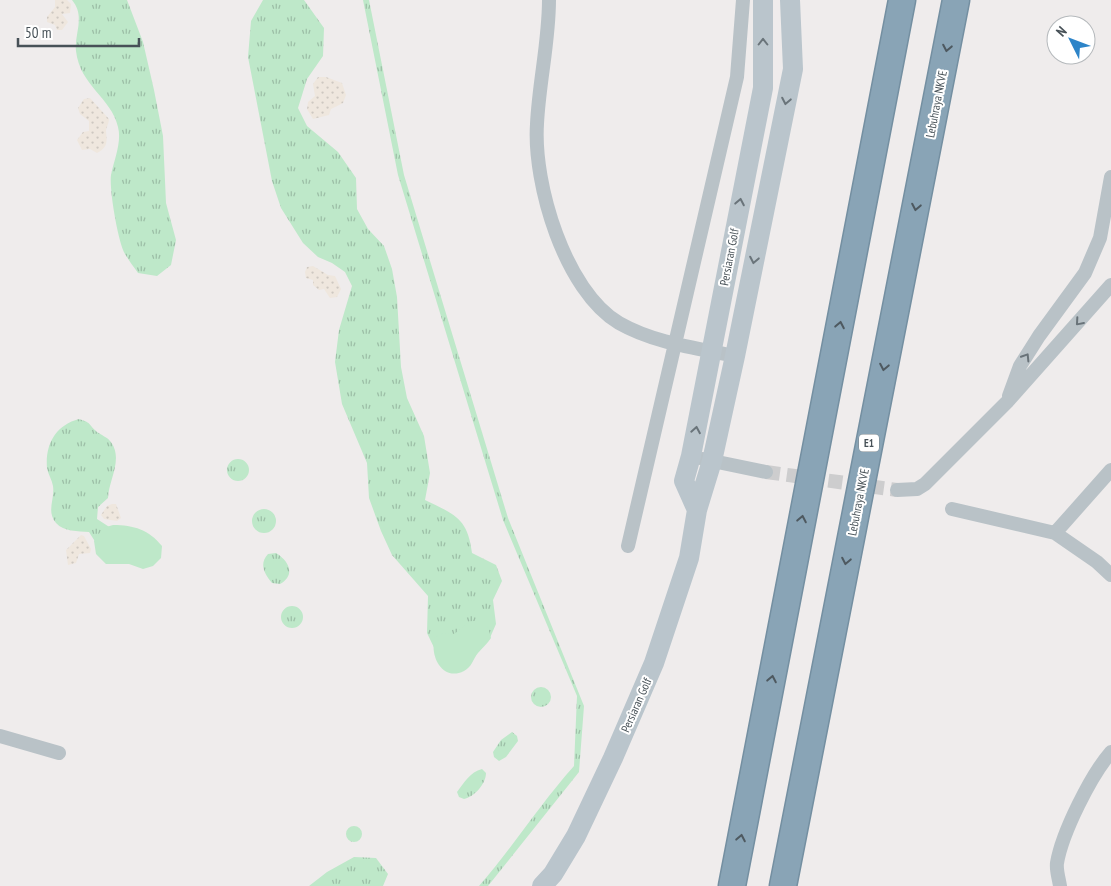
<svg xmlns="http://www.w3.org/2000/svg" width="1111" height="886" font-family="'PT Sans Narrow',sans-serif">
	<style>
		.grass { fill: url(#grass-tufts) }
		.sand { fill: url(#sand-dots) }
		.pitch { fill: #bee8c9 }
		.lines { fill: none; stroke-linecap: round; stroke-linejoin: round }
		.street-tunnel { stroke: #cdcdce; stroke-width: 14; stroke-dasharray: 14 7; stroke-linecap: butt }
		.highway-casing { stroke: #748fa1; stroke-width: 29 }
		.street { stroke: #b9c2c7; stroke-width: 14 }
		.secondary { stroke: #bac5cc; stroke-width: 20 }
		.highway { stroke: #89a4b6; stroke-width: 26 }
		.oneway { stroke: #6a747a }
		.oneway2 { stroke: #4e5960 }
		.oneway3 { stroke: #697379 }
		.labels { text-anchor: middle; dominant-baseline: central; stroke-width: 4; stroke-linejoin: round; paint-order: stroke }
		.shield { fill: #fff; stroke: #7e8589; stroke-width: 1 }
		.shield-label { font-size: 11px; font-weight: bold; fill: #475157 }
		.street-label { font-size: 12px; fill: #475157; stroke: #fff }
	</style>
	<defs>
		<pattern id="grass-tufts" width="24" height="20" patternUnits="userSpaceOnUse" patternTransform="scale(1.25)"><rect width="24" height="20" fill="#bee8c9"/><path d="M3 7l-1-3M5 7V3M7 7l1-3M15 17l-1-3M17 17v-4M19 17l1-3" fill="none" stroke="#9cbea6"/></pattern>
		<pattern id="sand-dots" width="8" height="8" patternUnits="userSpaceOnUse" patternTransform="scale(1.25)"><rect width="8" height="8" fill="#efe7de"/><path d="M2 2h.1M6 6h.1" fill="none" stroke="#cec8c1" stroke-width="1.8" stroke-linecap="round"/></pattern>
	</defs>
	<rect width="100%" height="100%" fill="#efecec"/>
	<!-- grass -->
	<path class="grass" d="M72,0H127L143,42L154,90L163,136L166,203L176,240L171,265L157,276L138,273C134,267 129,261 125,254C118,242 109,189 111,175C114,160 122,142 118,127C111,97 80,86 76,51C74,33 86,17 72,0Z
		M263,0H304L324,28L323,56L307,79L298,108L307,126L338,152L356,178L357,209L368,229L384,246L392,269L397,297L401,367L407,398L424,436L430,473L425,500C454,514 468,518 472,553L496,565L502,581L493,600L496,624L489,640L439,658L427,633L428,596L392,555L381,531L369,498L367,463L342,404L335,362L339,330L352,286L345,272L332,263L318,257L303,243L281,208L272,181L248,57L251,21Z
		M363,0H369L404,175L508,518L584,706L579,772L488,886H479C513,847 540,804 574,766L577,696L503,520L398,175Z
		M79,419C92,423 88,424 97,432C101,435 107,437 110,441C124,458 109,479 108,498L98,507L97,519L114,530L101,551L89,532C78,531 64,532 56,523C46,511 55,500 53,486C52,480 48,474 47,468C45,444 56,425 79,419Z
		M227 470a11 11 0 1 1 22 0a11 11 0 1 1-22 0Z
		M252 521a12 12 0 1 1 24 0a12 12 0 1 1-24 0Z
		M276,553C289,561 296,575 280,584L272,583C264,573 259,564 268,554Z
		M281 617a11 11 0 1 1 22 0a11 11 0 1 1-22 0Z
		M531 697a10 10 0 1 1 20 0a10 10 0 1 1-20 0Z
		M512,732L517,736L518,741L506,757L499,761L494,757L493,752L501,740Z
		M482,769L486,773C486,784 474,797 464,799L459,797L457,792C464,783 470,772 482,769Z
		M346 834a8 8 0 1 1 16 0a8 8 0 1 1-16 0Z
		M354,857L376,858L388,874L383,886H309L327,872Z"/>
	<!-- sand -->
	<path class="sand" d="M55,0H67L71,4L70,13L62,14L68,22L62,30H57L55,25L47,22V17L55,7Z
		M318,77H326L342,83L346,95L343,103L331,109L329,115L313,119L307,109L308,102L315,96L313,84Z
		M90,98L109,119C109,123 106,128 106,131C107,142 108,147 97,153L90,149L82,150L77,140L83,132L89,131V121L80,114L78,108L84,99Z
		M313,266L328,275L335,276L341,289L337,297L330,298L324,289L319,290L313,285V280L306,278L305,272L307,267Z
		M112,504H116L121,518L117,521L104,519L101,515L107,506Z
		M81,535L84,536L91,549L90,553L79,554L76,563L68,565L66,550Z"/>
	<!-- pitch -->
	<path class="pitch" d="M113,525C134,525 149,530 162,546L161,558L153,566L143,569L129,564H106L96,554L94,541L103,528Z
		M479,620L487,624L491,638C487,644 482,648 478,653C473,659 472,667 464,671C442,682 429,655 435,637L444,633L453,635L469,622Z"/>
	<g class="lines">
		<!-- street-tunnel -->
		<path class="street-tunnel" d="M766,472L897,490"/>
		<!-- highway casing -->
		<g class="highway-casing">
			<path id="highway" d="M732,886L902,0
				M783,886L956,0"/>
		</g>
		<!-- street -->
		<path class="street" d="M549,0C549,42 539,82 537,124C533,184 565,291 619,323C654,343 696,348 735,356
			M1009,396L1020,366L1039,336L1085,273L1100,238L1111,177
			M703,459L766,472
			M897,490L917,489L925,484L1007,402L1111,285
			M952,509L1055,533L1097,562L1111,575
			M1055,533L1111,470
			M628,546L737,77L743,0
			M0,736L59,753
			M1060,886C1059,879 1056,870 1057,863C1062,833 1091,775 1111,752"/>
		<!-- secondary -->
		<path class="secondary" d="M697,510L684,481L691,456L763,88V0
			M542,886L553,874L576,836L613,758L654,663L689,558L697,510L712,461L735,356L793,69L790,0"/>
		<!-- highway -->
		<use href="#highway" class="highway"/>
	</g>
	<!-- one-way arrows -->
	<defs><path id="oneway-chevron" d="M-2-3.5L2.5 0L-2 3.5" fill="none" stroke-width="1.6" stroke-linecap="round" stroke-linejoin="round" transform="scale(1.25)"/></defs>
	<g class="oneway">
		<use href="#oneway-chevron" transform="translate(763 42) rotate(-90)"/>
		<use href="#oneway-chevron" transform="translate(786 101) rotate(101)"/>
		<use href="#oneway-chevron" transform="translate(740 202) rotate(-79)"/>
		<use href="#oneway-chevron" transform="translate(754 260) rotate(101)"/>
		<use href="#oneway-chevron" transform="translate(696 430) rotate(-80)"/>
	</g>
	<g class="oneway2">
		<use href="#oneway-chevron" transform="translate(947 48) rotate(101)"/>
		<use href="#oneway-chevron" transform="translate(916 207) rotate(101)"/>
		<use href="#oneway-chevron" transform="translate(840 325) rotate(-79)"/>
		<use href="#oneway-chevron" transform="translate(884 367) rotate(101)"/>
		<use href="#oneway-chevron" transform="translate(802 519) rotate(-79)"/>
		<use href="#oneway-chevron" transform="translate(846 561) rotate(101)"/>
		<use href="#oneway-chevron" transform="translate(772 679) rotate(-79)"/>
		<use href="#oneway-chevron" transform="translate(741 838) rotate(-79)"/>
	</g>
	<g class="oneway3">
		<use href="#oneway-chevron" transform="translate(1079 322) rotate(131)"/>
		<use href="#oneway-chevron" transform="translate(1026 357) rotate(-58)"/>
	</g>
	<g class="labels">
		<!-- shield labels -->
		<rect class="shield" x="859" y="434.5" width="20" height="17" rx="4"/>
		<g class="shield-label">
			<text x="869" y="443">E1</text>
		</g>
		<!-- street labels -->
		<g class="street-label">
			<text transform="translate(936 104) rotate(-79)">Lebuhraya NKVE</text>
			<text transform="translate(729 257) rotate(-79)">Persiaran Golf</text>
			<text transform="translate(858 502) rotate(-79)">Lebuhraya NKVE</text>
			<text transform="translate(636 705) rotate(-66)">Persiaran Golf</text>
		</g>
	</g>
	<!-- north arrow -->
	<g transform="translate(1071 40) rotate(312)"><circle r="24" fill="#ffffff" stroke="#b5b9bc"/>
	<path d="M0-4L9 19L0 12L-9 19Z" fill="#2d84c8"/>
	<text y="-8" font-size="14" font-weight="bold" text-anchor="middle" fill="#475157">N</text>
	</g>
	<!-- scale -->
	<path d="M18 38v8h121v-8" fill="none" stroke="#475157" stroke-width="2.5"/>
	<text x="25" y="38" font-size="15" fill="#475157" stroke="#ffffff" stroke-width="4" paint-order="stroke">50 m</text>
</svg>
